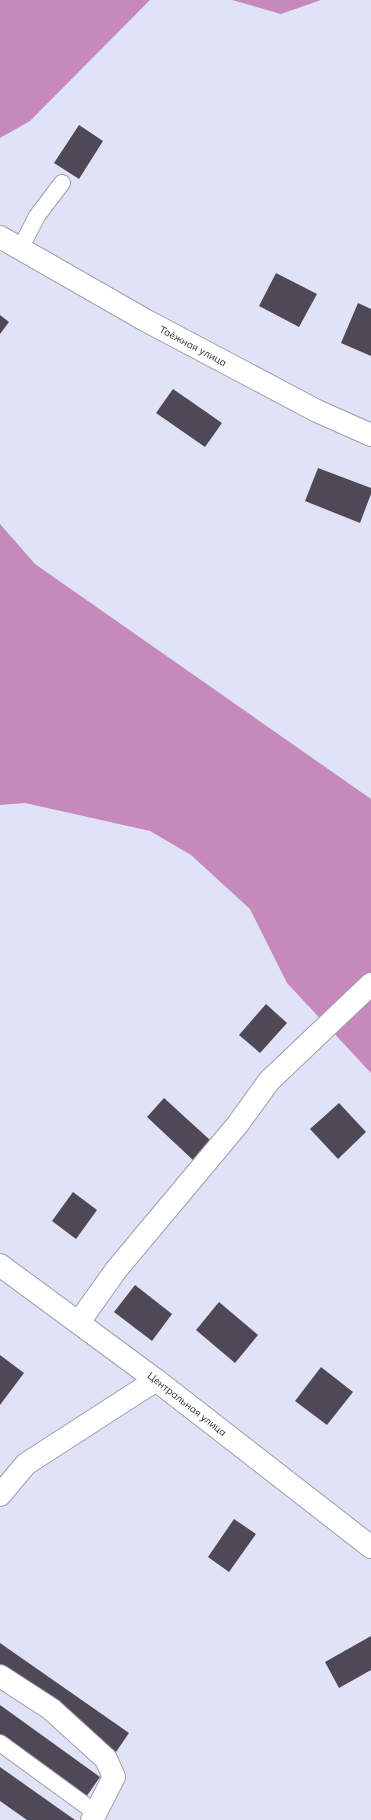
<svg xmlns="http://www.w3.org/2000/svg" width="371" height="1820" font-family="Mulish,sans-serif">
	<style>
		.forest { fill: #c589bc }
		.building { fill: #4f4857 }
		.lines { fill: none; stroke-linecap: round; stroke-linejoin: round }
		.service-casing { stroke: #9c9eb0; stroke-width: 18 }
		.minor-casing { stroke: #9c9eb0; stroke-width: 24 }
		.tertiary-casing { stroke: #9c9eb0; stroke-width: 24 }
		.service { stroke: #fff; stroke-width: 16 }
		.minor { stroke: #fff; stroke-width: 22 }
		.tertiary { stroke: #fff; stroke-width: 22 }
		.labels { text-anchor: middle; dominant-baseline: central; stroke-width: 4; stroke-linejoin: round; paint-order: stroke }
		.street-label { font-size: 10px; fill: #2d2e35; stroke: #fff }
	</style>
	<rect width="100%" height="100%" fill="#e0e2f6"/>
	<!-- forest -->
	<path class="forest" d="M0,0H150L30,121L0,138Z
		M232,0H321L281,14Z
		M0,524L35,564L371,799V1073L287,983L250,909L191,855L150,831L25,803L0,805Z"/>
	<!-- building -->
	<path class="building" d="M79,125L103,141L79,179L54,163Z
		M276,273L317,294L299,327L259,306Z
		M358,303L371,309V356L341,343Z
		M0,315L9,322L0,334Z
		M173,389L222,423L205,447L156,413Z
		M318,468L371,488V494L360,523L305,501Z
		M266,1004L287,1023L260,1053L239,1035Z
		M164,1098L210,1140L193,1160L147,1117Z
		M339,1103L366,1132L338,1159L310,1129Z
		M73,1192L97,1210L76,1239L52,1221Z
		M135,1285L172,1314L152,1341L114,1312Z
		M219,1302L258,1335L235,1363L196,1330Z
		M0,1355L24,1373L0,1405Z
		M321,1367L353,1392L327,1425L295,1401Z
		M234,1519L256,1534L229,1572L208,1557Z
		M371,1636V1670L339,1688L325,1662Z
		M0,1643L129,1733L116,1752L0,1671Z
		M0,1705L100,1777L84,1800L0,1739Z
		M0,1767L75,1820H27L0,1801Z"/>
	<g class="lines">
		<!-- service casing -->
		<g class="service-casing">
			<path id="service" d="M20,249L37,216L62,183
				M0,1743L96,1813"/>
		</g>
		<!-- minor casing -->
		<g class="minor-casing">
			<path id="minor" d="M0,237L145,320L317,411L371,435
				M79,1322L116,1270L238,1124L269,1081L371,984
				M0,1495L26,1464L156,1380
				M0,1676L51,1709L106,1759L114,1777L92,1820"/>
		</g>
		<!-- tertiary casing -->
		<g class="tertiary-casing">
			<path id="tertiary" d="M0,1265L156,1380L371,1547"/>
		</g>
		<!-- service -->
		<use href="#service" class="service"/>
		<!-- minor -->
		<use href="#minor" class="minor"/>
		<!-- tertiary -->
		<use href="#tertiary" class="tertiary"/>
	</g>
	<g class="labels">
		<!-- street labels -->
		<g class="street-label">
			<text transform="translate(193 346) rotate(28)">Таёжная улица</text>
			<text transform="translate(187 1404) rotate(38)">Центральная улица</text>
		</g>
	</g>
</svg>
